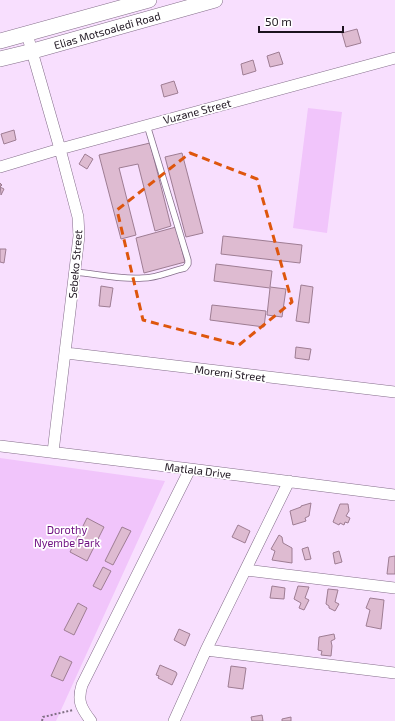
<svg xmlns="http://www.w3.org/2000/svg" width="395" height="721" font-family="'Exo 2',sans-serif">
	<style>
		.green { fill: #f1c5fb }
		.building { fill: #debbd1; stroke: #9e7d93 }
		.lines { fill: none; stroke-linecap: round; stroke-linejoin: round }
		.service-casing { stroke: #846e8a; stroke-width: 7 }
		.minor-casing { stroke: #846e8a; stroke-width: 12 }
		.secondary-casing { stroke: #846e8a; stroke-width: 16 }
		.path { stroke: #807084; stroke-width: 2; stroke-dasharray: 2 2; stroke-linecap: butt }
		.service { stroke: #fff; stroke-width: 5.5 }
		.minor { stroke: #fff; stroke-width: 11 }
		.secondary { stroke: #fff; stroke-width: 15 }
		.marked { fill: none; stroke: #de560d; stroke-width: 3; stroke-dasharray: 8 5; stroke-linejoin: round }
		.labels { text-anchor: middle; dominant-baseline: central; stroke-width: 3.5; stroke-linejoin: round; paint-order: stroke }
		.street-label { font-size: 11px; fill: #1c131e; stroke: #fff }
		.park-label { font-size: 11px; fill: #701283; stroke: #fff }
	</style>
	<rect width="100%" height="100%" fill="#f8dffe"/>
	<!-- green -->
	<path class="green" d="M308,108L342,112L327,233L293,228Z
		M0,458L165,481L56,721H0Z"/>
	<!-- building -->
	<path class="building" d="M357,29L361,43L346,47L342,33Z
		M279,52L283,64L270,67L267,56Z
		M253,60L256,71L243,75L241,64Z
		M174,81L178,93L164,97L161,85Z
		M14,130L16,140L4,144L1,134Z
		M150,143L171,226L155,231L138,164L119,168L136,235L121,239L99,155Z
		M182,153L203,233L186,237L165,157Z
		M85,154L93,159L87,169L79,164Z
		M0,183L2,185L0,187L4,189L1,195Z
		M176,227L185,262L144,273L136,238Z
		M223,236L302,245L300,263L221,254Z
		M0,249H6L4,263L0,262Z
		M216,264L272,271L270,287L286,289L282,317L267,315L270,288L214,281Z
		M301,285L313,287L309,323L296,321Z
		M101,286L113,288L110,307L99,306Z
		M212,305L266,311L264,327L210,320Z
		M296,347L311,349L309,360L295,358Z
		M311,503L309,516L305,518L306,521L293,525L290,511L301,507V506Z
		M340,504H348L349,511L346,516L350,518L348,523L345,522L344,525L340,523L339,525L333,522Z
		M87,518L104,527L87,561L70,552Z
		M238,525L250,531L245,543L232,537Z
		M122,527L131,531L113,565L105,561Z
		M279,535L282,537L283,543L292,548V563L272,560L275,551L271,549Z
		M308,547L311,559L305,560L302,549Z
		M339,551L342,562L335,564L333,553Z
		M395,556V574H387L389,557Z
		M103,567L111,571L101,590L93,586Z
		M272,586L285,588L284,599L270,598Z
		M298,586L309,587L305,598L309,600L304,610L299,608L301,603L294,599Z
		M328,589L338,590L335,602L339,604L335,611L329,608V606L326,604Z
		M370,598L384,600L381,629L366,626L370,610L366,608Z
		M78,603L87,608L74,635L64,630Z
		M179,629L190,634L185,646L174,640Z
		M334,634L335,639L331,641L332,646L331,656L321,655L322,651L318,650L319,637Z
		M60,656L72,662L63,681L51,676Z
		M160,665L176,672L177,674L172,685L158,678L159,676L156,675Z
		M231,666L246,668L243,689L228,687Z
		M262,715L263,721H252L251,717Z
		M291,717V721H282V719Z"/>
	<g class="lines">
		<!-- service casing -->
		<g class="service-casing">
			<path id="service" d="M75,272C97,274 121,280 143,278C157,278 171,271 185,268L188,264V260L147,125"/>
		</g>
		<!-- minor casing -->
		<g class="minor-casing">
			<path id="minor" d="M27,34L60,149L78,217L79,236L53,452
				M0,167L60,149L395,58
				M66,353L395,392
				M0,446L190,469L395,495
				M246,570L395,588
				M206,650L395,673
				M91,721C81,708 77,701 82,685L190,469
				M174,721L206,650L289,481"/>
		</g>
		<!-- secondary casing -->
		<g class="secondary-casing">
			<path id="secondary" d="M0,41L149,0
				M0,59L33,51L215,0"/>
		</g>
		<!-- path -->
		<path class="path" d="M42,721L43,717L73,710"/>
		<!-- service -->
		<use href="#service" class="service"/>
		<!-- minor -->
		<use href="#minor" class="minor"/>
		<!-- secondary -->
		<use href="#secondary" class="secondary"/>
	</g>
	<!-- marked area -->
	<path class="marked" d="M190,153L257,179L292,302L239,345L143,320L117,210Z"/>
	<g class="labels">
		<!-- street labels -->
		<g class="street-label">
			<text transform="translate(107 30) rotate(-16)">Elias Motsoaledi Road</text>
			<text transform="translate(197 111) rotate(-15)">Vuzane Street</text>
			<text transform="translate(75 264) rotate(-85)">Sebeko Street</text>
			<text transform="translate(230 373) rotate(7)">Moremi Street</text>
			<text transform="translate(198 470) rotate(7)">Matlala Drive</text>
		</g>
		<!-- park labels -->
		<g class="park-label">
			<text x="67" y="529">Dorothy<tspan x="67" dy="13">Nyembe Park</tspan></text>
		</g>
	</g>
	<!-- scale -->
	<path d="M259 26v6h84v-6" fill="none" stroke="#1c131e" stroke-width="2"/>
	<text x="265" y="26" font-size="12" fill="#1c131e" stroke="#ffffff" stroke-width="3" paint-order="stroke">50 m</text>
</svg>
